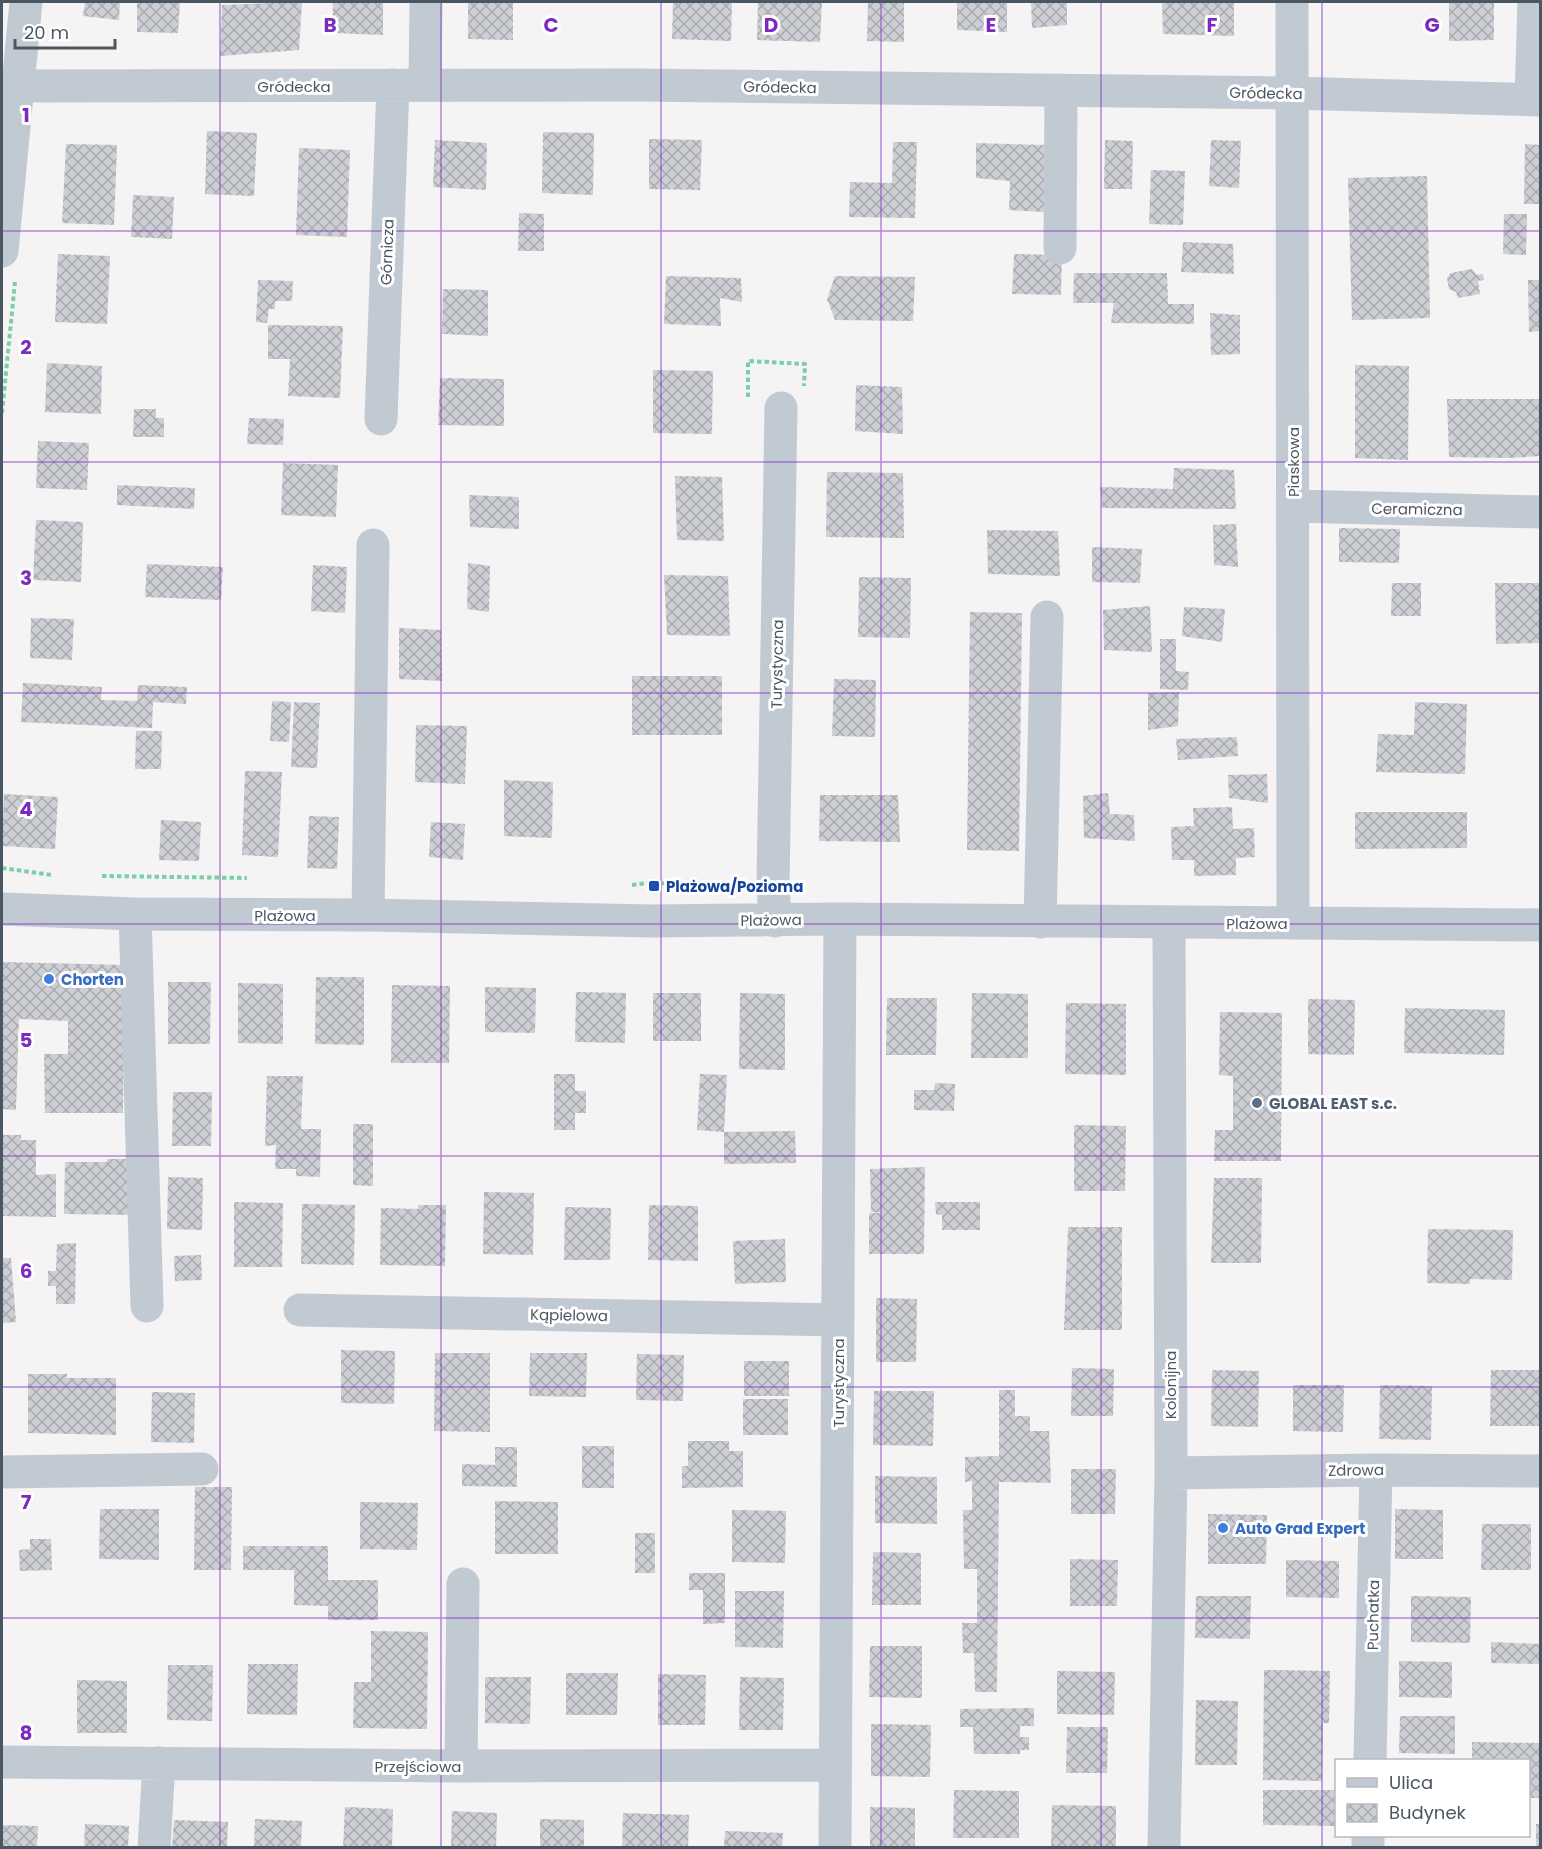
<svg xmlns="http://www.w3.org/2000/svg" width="1542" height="1849" font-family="Poppins,sans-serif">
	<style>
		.building { fill: url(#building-cross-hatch) }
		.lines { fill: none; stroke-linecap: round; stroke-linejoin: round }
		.path { stroke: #7ad0a6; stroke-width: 4; stroke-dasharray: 4.5 3; stroke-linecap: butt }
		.minor { stroke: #c1cad2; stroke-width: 33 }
		.grid { fill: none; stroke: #7b2cbf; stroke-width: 1.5; stroke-opacity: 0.55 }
		.transit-dot { fill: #1a4fb4; stroke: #fff; stroke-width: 2 }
		.shop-dot { fill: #3f7fe0; stroke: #fff; stroke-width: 2 }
		.service-dot { fill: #5c6f8a; stroke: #fff; stroke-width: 2 }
		.labels { text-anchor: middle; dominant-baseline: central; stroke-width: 6; stroke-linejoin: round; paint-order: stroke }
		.street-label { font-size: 15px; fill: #4a5661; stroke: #fff }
		.transit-label { font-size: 15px; font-weight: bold; fill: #164399; stroke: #fff; text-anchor: start }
		.shop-label { font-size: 15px; font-weight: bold; fill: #366cbe; stroke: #fff; text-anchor: start }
		.service-label { font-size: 15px; font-weight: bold; fill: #4e5e75; stroke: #fff; text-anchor: start }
		.grid-label { font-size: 20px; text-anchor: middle; font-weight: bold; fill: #7b2cbf; stroke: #fff; stroke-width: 6; stroke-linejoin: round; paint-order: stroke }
	</style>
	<defs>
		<pattern id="building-cross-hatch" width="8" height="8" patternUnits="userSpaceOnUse" patternTransform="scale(1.5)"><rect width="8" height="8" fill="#cdcfd5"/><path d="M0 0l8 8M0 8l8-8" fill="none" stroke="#a8abb0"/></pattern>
	</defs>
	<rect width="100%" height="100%" fill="#f5f3f3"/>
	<!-- building -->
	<path class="building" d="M85,2H120L119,20L83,16Z
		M137,2H180L178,33L137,32Z
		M302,2L299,50L220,56L222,5Z
		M333,2H383V35L332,33Z
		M468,2H513V40L468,39Z
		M673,2H732L731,41L672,39Z
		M758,2H822L820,42L757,40Z
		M868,2H904V42L867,41Z
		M957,2H1007V32L957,30Z
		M1031,2H1067V25L1032,28Z
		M1162,2H1234V36L1163,34Z
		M1449,2H1494V40L1449,41Z
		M207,131L257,133L254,196L205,194Z
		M543,132L594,133L593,195L542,193Z
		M649,139L702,140L700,190L649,189Z
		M435,140L487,143L486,190L433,187Z
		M1105,140L1133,141L1132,189H1104Z
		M1211,140L1241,141L1239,188L1209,186Z
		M893,142H917L915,218L849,217L850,182L892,183Z
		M976,143L1047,145L1046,212L1009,210L1010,181L976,178Z
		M66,144L117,145L114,225L62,223Z
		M1525,144L1540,145V204H1524Z
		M299,148L350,150L347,237L296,235Z
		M1151,170L1185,171L1183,225L1149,224Z
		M1427,176L1430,318L1352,320L1348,178Z
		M133,195L174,197L172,239L131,237Z
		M519,213L544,214V251H518Z
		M1504,214H1527L1526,255L1503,254Z
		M1183,242L1233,244L1234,274L1181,272Z
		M58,254L110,256L107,324L55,322Z
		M1014,254L1062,255L1061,295L1012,294Z
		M1472,269L1477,275L1483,274L1484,280L1478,281L1480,294L1458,298L1456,292L1449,289L1447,278L1451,273Z
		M1074,273H1167L1168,304H1194V324L1111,323L1114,303H1073Z
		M666,276L741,278L742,302L720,298L721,326L664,324Z
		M835,276L915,277L913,321L835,320L827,299Z
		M258,280L293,281L292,301H275V309H269L267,323L256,322Z
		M1528,280H1540V331L1529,332Z
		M443,289L488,290V336L442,334Z
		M1210,313L1240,315V354L1211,355Z
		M268,325L343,326L340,398L288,396L290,359H268Z
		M47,363L102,366L101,414L45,412Z
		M1355,365L1409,366L1408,460L1355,458Z
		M653,370L713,371L712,434L653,433Z
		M440,378L504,379V426L438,425Z
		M856,385L902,387L903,434L855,431Z
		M1447,399H1540V456L1508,458L1449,457Z
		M134,409H156V418H164V437H133Z
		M249,418L284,419L283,445L247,444Z
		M38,441L89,443L87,490L36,488Z
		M283,463L338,465L336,517L281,515Z
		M1174,468L1234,470L1236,509L1102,508L1100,487L1173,489Z
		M827,472L903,473L904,538L826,537Z
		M675,476L722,477L724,541L677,540Z
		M117,485L195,488L194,509L117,505Z
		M469,495L519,497V529L470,527Z
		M36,520L83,522L81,582L33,580Z
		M1236,524L1238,567L1214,565L1213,525Z
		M1339,528L1400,529L1399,563L1339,562Z
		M987,530L1058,531L1060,576L988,574Z
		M1092,547L1142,549L1140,583L1092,582Z
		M468,563L490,566L489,612L467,609Z
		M147,564L223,567L221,600L145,597Z
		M313,565L347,567L345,613L311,611Z
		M664,575L728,576L730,636L667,635Z
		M859,577L911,578L910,638L858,637Z
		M1392,583H1421V616H1391Z
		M1495,583H1540V643L1496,644Z
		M1150,606L1152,652L1104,650L1103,610Z
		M1184,607L1225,609L1222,642L1182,636Z
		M970,612L1022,613L1019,851L967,850Z
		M31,618L74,619L72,660L30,658Z
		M399,628L441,630L442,681L399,679Z
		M1160,639H1176V671L1189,672L1188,690L1160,689Z
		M632,676H722V735H632Z
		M834,679L876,680L875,737L832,736Z
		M23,683L102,687L101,700L137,701L138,685L187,687L186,704L153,702L152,728L21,722Z
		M1179,692L1178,726L1148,730V693Z
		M272,701L291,702L289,742L270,741Z
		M294,702L320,703L317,768L291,767Z
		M1415,702L1467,704L1465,774L1376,772L1378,734L1414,735Z
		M416,725L467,726L465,784L415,782Z
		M136,731H162L161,769H135Z
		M1237,737L1238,756L1178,760L1176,739Z
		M245,771L282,772L278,857L242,855Z
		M1267,774L1268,803L1229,798L1228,775Z
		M504,780L553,782L552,838L504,836Z
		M1108,793L1110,814L1134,815L1135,841L1084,838L1083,796Z
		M4,794L58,797L55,849L2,846Z
		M820,795H898L900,842L819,841Z
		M1232,807L1233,829L1254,828L1255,857L1236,858V875L1194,876V860H1172L1171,827L1194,826L1193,808Z
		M1355,812H1467V848L1355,849Z
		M309,816L339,817L337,869L307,868Z
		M161,820L201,822L199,861L159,860Z
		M431,822L465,824L463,860L429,857Z
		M2,962L124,965L123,1113H45L44,1054H68V1021L19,1019L16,1110L2,1109Z
		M316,977H364V1045L315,1044Z
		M168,982H211L210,1044H168Z
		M238,983L283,984V1044L238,1043Z
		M392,985L450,986L449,1063H391Z
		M485,987L536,988L535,1033L485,1032Z
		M576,992L626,993L625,1043L575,1042Z
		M653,993H701V1041H653Z
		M740,993L785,994V1070L739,1069Z
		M972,993L1028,994V1058H971Z
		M887,998H937L936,1055H886Z
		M1308,999L1355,1000L1354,1055L1308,1054Z
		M1066,1003L1126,1004V1075L1065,1074Z
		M1405,1008L1505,1010L1504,1055L1404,1053Z
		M1220,1012L1282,1013L1281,1161H1214L1215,1130H1233V1076L1219,1075Z
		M554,1074H575V1091H586V1113H575V1130H554Z
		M700,1074L727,1075L724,1132L697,1130Z
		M267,1076H303L301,1129H321L320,1177L296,1176V1169H275L276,1145L265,1146Z
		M935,1083L955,1084L954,1111L914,1110V1090H934Z
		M173,1092H212L211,1146H172Z
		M353,1124H373V1186L353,1185Z
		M1074,1125L1126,1126L1125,1191H1074Z
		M795,1131L796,1163L724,1164V1132Z
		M2,1135H21V1140H36V1175L56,1174V1217L2,1216Z
		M107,1159H134V1215L64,1214L65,1162H107Z
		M925,1167L924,1254H869V1213H888L871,1212L870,1169Z
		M168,1177L203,1178L202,1230L167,1229Z
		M1214,1178H1262L1261,1263H1211Z
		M484,1192L534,1193L533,1255L483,1254Z
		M234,1202L283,1203L282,1267H234Z
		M935,1202H980V1230H942V1215L936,1214Z
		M302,1204L355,1205L354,1265L301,1264Z
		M418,1205H446L445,1266L380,1265L381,1208L418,1209Z
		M649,1205L698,1206V1261L648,1260Z
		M565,1207L611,1208L610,1260H564Z
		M1068,1227H1122V1330H1064Z
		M1428,1229L1513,1230L1512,1280L1470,1279V1284L1427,1283Z
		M785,1239L786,1282L735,1284L733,1241Z
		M76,1243L75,1304H56V1286H48V1271H56L57,1244Z
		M201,1255L202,1280L175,1281L174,1256Z
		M2,1258H11L16,1322L2,1323Z
		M876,1298L917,1299L916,1362H876Z
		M341,1350L395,1351L394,1404L341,1403Z
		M435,1353H490V1432L434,1431Z
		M530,1353H587L586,1397L529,1396Z
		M637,1354L684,1355L683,1401L636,1400Z
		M744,1361H789V1396H744Z
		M1072,1368L1114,1369L1113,1416H1071Z
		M1212,1370L1259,1371L1258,1427L1211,1426Z
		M1491,1370H1540V1426H1490Z
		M28,1374H67V1378H116V1435L28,1433Z
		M1293,1385H1344L1343,1432L1293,1431Z
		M1380,1385L1432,1386L1431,1440L1379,1439Z
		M999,1390H1015V1416H1030V1431H1049L1051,1480L1050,1483L999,1482L997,1692H975L974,1653H963L962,1623H977V1569H964L963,1510H972V1481L965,1482V1457L999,1456Z
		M874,1391H934L933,1446L873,1445Z
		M152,1392L195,1393L194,1443L151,1442Z
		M743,1399H788V1435H743Z
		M688,1441H729V1451H743V1487L682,1488V1466H688Z
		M582,1446H614V1488H582Z
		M495,1447H517V1487L462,1486V1464L495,1465Z
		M1071,1469H1116L1115,1514H1071Z
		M875,1476L937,1477V1524L875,1523Z
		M195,1487H232L231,1570H194Z
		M495,1501L558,1502V1554H495Z
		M360,1502L418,1503L417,1550L360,1549Z
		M100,1509H159V1560L99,1559Z
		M1395,1509L1443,1510V1559H1395Z
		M732,1510L786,1511L785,1563L732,1562Z
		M1208,1514L1267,1515L1266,1564H1208Z
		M1482,1524H1531V1570H1481Z
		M635,1533H655V1573H635Z
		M30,1539H51L52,1570L20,1571L19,1550L30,1549Z
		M243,1546H328V1580H378V1620H328V1606L294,1605V1570H243Z
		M873,1552L921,1553V1605H872Z
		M1070,1559L1118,1560L1117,1606H1070Z
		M1286,1560L1339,1561V1598L1286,1597Z
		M689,1573H725V1623L703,1624V1590H689Z
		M735,1591H784L783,1648L735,1647Z
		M1196,1596H1251L1250,1639L1195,1638Z
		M1411,1596L1471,1597L1470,1643L1411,1642Z
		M371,1631L428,1632L427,1729L353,1728L354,1682H371Z
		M1491,1642L1540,1644V1664L1491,1663Z
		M870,1646H922V1698L869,1697Z
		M1399,1661L1452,1662V1698L1399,1697Z
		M248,1664H298L297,1715L247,1714Z
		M168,1665H213L212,1721L167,1720Z
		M1264,1670L1330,1671L1329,1723H1323L1322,1781L1263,1780Z
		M1057,1671L1115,1672L1114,1715L1057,1714Z
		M566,1673H618L617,1715H566Z
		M658,1674L706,1675L705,1725H658Z
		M485,1677H531L530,1724L485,1723Z
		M740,1677L784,1678L783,1730H739Z
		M77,1680L127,1681V1733H77Z
		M1196,1700L1238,1701L1237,1765H1195Z
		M1034,1708V1726H1020V1737H1029V1750H1020V1754H974L973,1727H960V1709Z
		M1400,1716H1455V1754L1399,1753Z
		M871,1724L931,1725L930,1777L871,1776Z
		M1067,1727H1108L1107,1773H1066Z
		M1472,1742L1540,1743L1539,1798H1528V1760H1472Z
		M954,1790L1019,1791V1838H953Z
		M1263,1790H1336V1826L1263,1825Z
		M1052,1805L1116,1806V1848H1051Z
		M345,1807L393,1809L392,1848H343Z
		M870,1807L915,1808V1848H870Z
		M452,1811L497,1813L496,1848H451Z
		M623,1813L689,1815L688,1848H622Z
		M255,1819L302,1821L301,1848H254Z
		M540,1819L584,1820V1848H540Z
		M174,1820L228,1822L227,1848H172Z
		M85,1824L129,1826L128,1848H84Z
		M1536,1824H1540V1848H1538L1536,1845Z
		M2,1825L38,1826L37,1848H2Z
		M725,1831L783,1833L782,1848H724Z"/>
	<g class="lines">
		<!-- path -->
		<path class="path" d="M748,397V361L805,364L804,386
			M2,413L15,282
			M2,868L52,875
			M102,876L247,878
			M632,885L648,883L739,884"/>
		<!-- minor -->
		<path class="minor" d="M1292,2L1293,923
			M425,85L426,2
			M18,86L638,85L1291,93L1540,100
			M1531,99L1534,2
			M1060,248L1061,90
			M2,251L26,2
			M381,419L393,85
			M1294,506L1540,512
			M2,909L135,914L368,915L652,921L840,919L1540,925
			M135,914L147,1306
			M368,915L373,545
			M775,921L773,884L781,408
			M1040,922L1047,617
			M300,1310L838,1320
			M2,1472L202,1469
			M1171,1473L1376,1470L1540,1471
			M1370,1760L1376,1470
			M2,1762L461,1766L835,1765
			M461,1766L463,1584
			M154,1848L159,1763
			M835,1848L840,919
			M1164,1848L1171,1473L1169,923
			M1368,1848V1836"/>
	</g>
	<!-- grid -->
	<path class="grid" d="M220,2V1848M441,2V1848M661,2V1848M881,2V1848M1101,2V1848M1322,2V1848M2,231H1540M2,462H1540M2,693H1540M2,924H1540M2,1156H1540M2,1387H1540M2,1618H1540"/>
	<!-- markers -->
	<rect class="transit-dot" x="648" y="880" width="12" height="12" rx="3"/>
	<g class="shop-dot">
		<circle cx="49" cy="979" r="6"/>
		<circle cx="1223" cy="1528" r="6"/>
	</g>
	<circle class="service-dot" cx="1257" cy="1103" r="6"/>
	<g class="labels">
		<!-- street labels -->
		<g class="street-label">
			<text x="294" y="86">Gródecka</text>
			<text transform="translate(780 87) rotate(1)">Gródecka</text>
			<text transform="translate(1266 93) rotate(1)">Gródecka</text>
			<text transform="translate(387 252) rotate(-88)">Górnicza</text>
			<text transform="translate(1293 462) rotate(-90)">Piaskowa</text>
			<text transform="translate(1417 509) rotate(1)">Ceramiczna</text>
			<text transform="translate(777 664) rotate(-89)">Turystyczna</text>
			<text x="285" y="915">Plażowa</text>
			<text transform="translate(771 920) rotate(-1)">Plażowa</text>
			<text x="1257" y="923">Plażowa</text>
			<text transform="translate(569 1315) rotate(1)">Kąpielowa</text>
			<text transform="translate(838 1383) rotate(-90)">Turystyczna</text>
			<text transform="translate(1170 1385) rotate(-90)">Kolonijna</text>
			<text transform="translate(1356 1470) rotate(-1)">Zdrowa</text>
			<text transform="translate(1373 1615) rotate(-89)">Puchatka</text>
			<text x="418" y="1766">Przejściowa</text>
		</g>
		<!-- transit labels -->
		<g class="transit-label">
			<text x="666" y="886">Plażowa/Pozioma</text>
		</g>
		<!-- shop labels -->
		<g class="shop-label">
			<text x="61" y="979">Chorten</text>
			<text x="1235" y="1528">Auto Grad Expert</text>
		</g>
		<!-- service labels -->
		<g class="service-label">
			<text x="1269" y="1103">GLOBAL EAST s.c.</text>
		</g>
	</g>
	<g class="grid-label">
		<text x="330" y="32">B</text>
		<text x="551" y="32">C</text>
		<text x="771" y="32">D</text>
		<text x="991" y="32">E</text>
		<text x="1212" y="32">F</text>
		<text x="1432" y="32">G</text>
		<text x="26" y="122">1</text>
		<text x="26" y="354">2</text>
		<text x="26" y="585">3</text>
		<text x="26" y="816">4</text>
		<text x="26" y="1047">5</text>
		<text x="26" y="1278">6</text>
		<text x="26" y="1509">7</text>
		<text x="26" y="1740">8</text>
	</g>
	<!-- border -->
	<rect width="1542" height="1849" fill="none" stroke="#4a5661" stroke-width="6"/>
	<!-- legend -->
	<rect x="1335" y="1759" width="195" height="78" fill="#ffffff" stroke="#b7bbc0" stroke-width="1.5"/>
	<rect x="1347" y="1778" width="30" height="9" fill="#c1cad2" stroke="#b7bbc0" stroke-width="1.5"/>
	<text x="1389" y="1789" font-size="18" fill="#4a5661">Ulica</text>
	<rect x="1347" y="1804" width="30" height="18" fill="url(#building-cross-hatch)" stroke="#b7bbc0" stroke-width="1.5"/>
	<text x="1389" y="1819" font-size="18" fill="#4a5661">Budynek</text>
	<!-- scale -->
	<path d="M15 39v9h100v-9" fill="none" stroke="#4a5661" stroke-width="3"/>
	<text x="24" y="39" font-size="18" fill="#4a5661" stroke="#ffffff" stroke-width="4.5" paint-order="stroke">20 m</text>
</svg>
